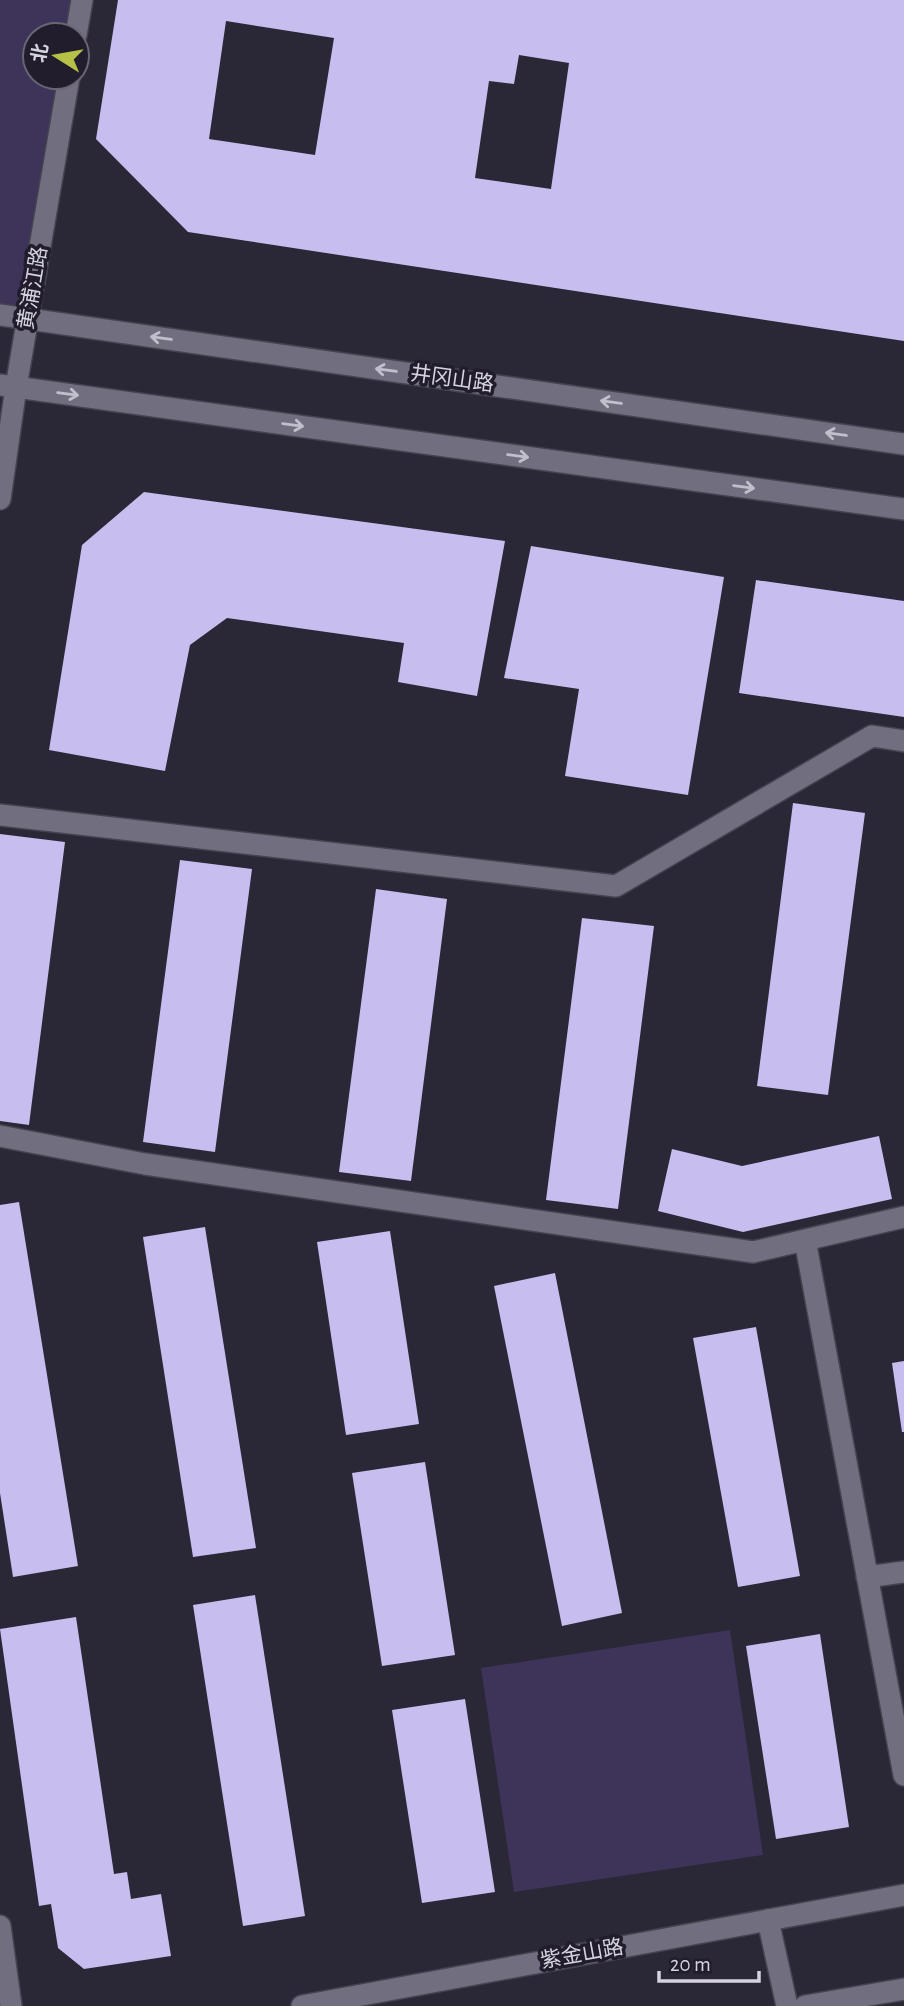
<svg xmlns="http://www.w3.org/2000/svg" width="904" height="2006" font-family="'Alegreya Sans','Noto Sans SC',sans-serif">
	<style>
		.green { fill: #3e3459 }
		.building { fill: #c7bdef; fill-rule: evenodd }
		.lines { fill: none; stroke-linecap: round; stroke-linejoin: round }
		.minor-casing { stroke: #45434f; stroke-width: 24 }
		.tertiary-casing { stroke: #45434f; stroke-width: 24 }
		.secondary-casing { stroke: #45434f; stroke-width: 24 }
		.minor { stroke: #716e80; stroke-width: 21 }
		.tertiary { stroke: #716e80; stroke-width: 21 }
		.secondary { stroke: #716e80; stroke-width: 21 }
		.oneway { stroke: #c1bfcb }
		.labels { text-anchor: middle; dominant-baseline: central; stroke-width: 7; stroke-linejoin: round; paint-order: stroke }
		.street-label { font-size: 21px; fill: #d5d3de; stroke: #211d2c }
	</style>
	<rect width="100%" height="100%" fill="#2a2736"/>
	<!-- green -->
	<path class="green" d="M0,0H82L76,35H35V77H69L28,319L0,315Z
		M730,1630L763,1855L514,1892L481,1668Z"/>
	<!-- building -->
	<path class="building" d="M118,0H904V341L188,232L96,139ZM226,21L334,38L315,155L209,139ZM519,55L569,63L551,189L475,178L489,81L514,84Z
		M144,492L505,541L477,696L398,682L404,643L227,618L190,645L165,771L49,750L82,545Z
		M531,546L724,577L688,795L565,776L579,689L504,678Z
		M756,580L904,601V717L739,693Z
		M793,803L865,813L828,1095L757,1086Z
		M0,834L65,842L29,1125L0,1121Z
		M180,860L252,869L215,1152L143,1142Z
		M376,889L447,899L411,1181L339,1172Z
		M582,918L654,926L618,1209L546,1200Z
		M879,1136L892,1199L743,1232L658,1211L672,1149L742,1166Z
		M19,1202L78,1566L13,1577L0,1493V1205Z
		M205,1227L256,1548L193,1557L143,1237Z
		M390,1231L419,1424L346,1435L317,1242Z
		M555,1273L622,1613L562,1626L494,1286Z
		M756,1327L800,1576L738,1587L693,1338Z
		M904,1361V1432H902L892,1363Z
		M425,1462L455,1655L382,1666L352,1473Z
		M255,1595L305,1916L243,1926L193,1605Z
		M76,1617L114,1874L127,1872L131,1899L161,1894L171,1956L84,1969L58,1948L51,1904L39,1906L0,1629Z
		M820,1634L849,1827L776,1839L746,1646Z
		M465,1699L495,1892L422,1903L392,1710Z"/>
	<g class="lines">
		<!-- minor casing -->
		<g class="minor-casing">
			<path id="minor" d="M0,815L616,886L872,736L904,741
				M0,1136L145,1164L753,1252L904,1217
				M805,1240L904,1775
				M867,1577L904,1572
				M768,1920L787,2006
				M805,2006L904,1989"/>
		</g>
		<!-- tertiary casing -->
		<g class="tertiary-casing">
			<path id="tertiary" d="M76,35L82,0
				M0,499L16,387L69,77
				M0,1926L11,2006
				M302,2006L904,1895"/>
		</g>
		<!-- secondary casing -->
		<g class="secondary-casing">
			<path id="secondary" d="M0,315L904,444
				M0,385L904,509"/>
		</g>
		<!-- minor -->
		<use href="#minor" class="minor"/>
		<!-- tertiary -->
		<use href="#tertiary" class="tertiary"/>
		<!-- secondary -->
		<use href="#secondary" class="secondary"/>
	</g>
	<!-- one-way arrows -->
	<defs><path id="oneway-shaft" d="M-6 0H5M1.5-3L5.5 0L1.5 3" fill="none" stroke-width="1.6" stroke-linecap="round" stroke-linejoin="round" transform="scale(1.75)"/></defs>
	<g class="oneway">
		<use href="#oneway-shaft" transform="translate(161 338) rotate(-172)"/>
		<use href="#oneway-shaft" transform="translate(386 370) rotate(-172)"/>
		<use href="#oneway-shaft" transform="translate(68 394) rotate(8)"/>
		<use href="#oneway-shaft" transform="translate(611 402) rotate(-172)"/>
		<use href="#oneway-shaft" transform="translate(293 425) rotate(8)"/>
		<use href="#oneway-shaft" transform="translate(836 434) rotate(-172)"/>
		<use href="#oneway-shaft" transform="translate(518 456) rotate(8)"/>
		<use href="#oneway-shaft" transform="translate(744 487) rotate(8)"/>
	</g>
	<g class="labels">
		<!-- street labels -->
		<g class="street-label">
			<text transform="translate(33 288) rotate(-80)">黄浦江路</text>
			<text transform="translate(452 379) rotate(8)">井冈山路</text>
			<text transform="translate(582 1954) rotate(-10)">紫金山路</text>
		</g>
	</g>
	<!-- north arrow -->
	<g transform="translate(56 56) rotate(281)"><circle r="33" fill="#211d2c" stroke="#696673" stroke-width="2"/>
	<path d="M0-5L12 26L0 18L-12 26Z" fill="#b6c148"/>
	<text y="-10" font-size="19" font-weight="bold" text-anchor="middle" fill="#d5d3de">北</text>
	</g>
	<!-- scale -->
	<path d="M659 1971v10h100v-10" fill="none" stroke="#d5d3de" stroke-width="3.5"/>
	<text x="670" y="1971" font-size="21" fill="#d5d3de" stroke="#211d2c" stroke-width="5" paint-order="stroke">20 m</text>
</svg>
